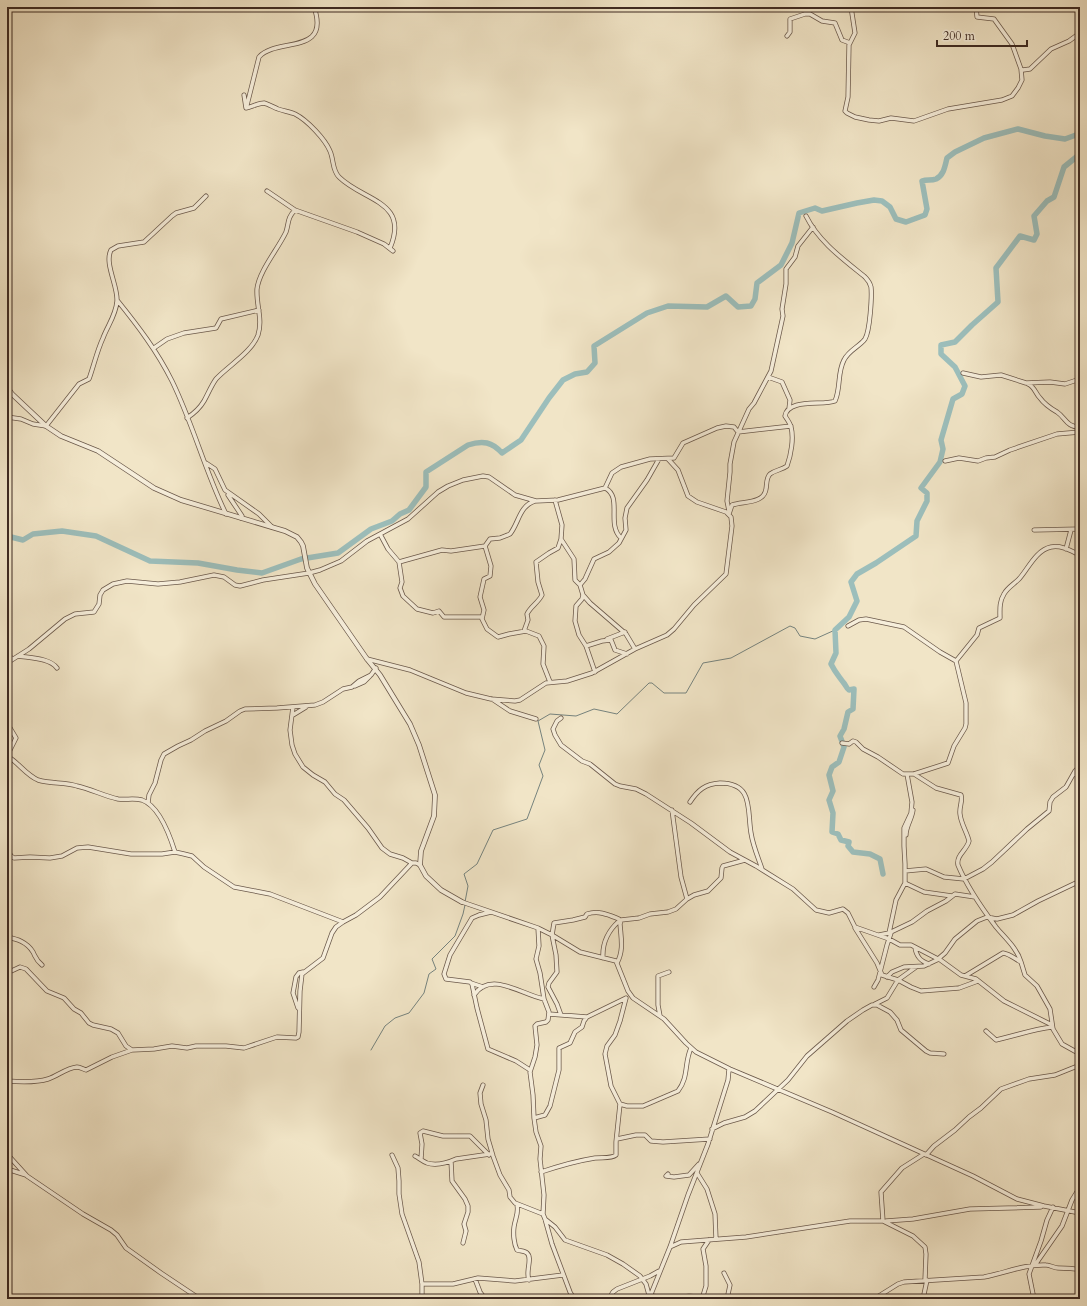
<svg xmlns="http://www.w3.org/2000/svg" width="1087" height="1306" font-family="Cardo,serif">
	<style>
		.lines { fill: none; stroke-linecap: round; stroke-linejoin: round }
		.stream { stroke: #76837e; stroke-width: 1 }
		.river { stroke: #9cbebb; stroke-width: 5.5 }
		.minor-casing { stroke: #6b594b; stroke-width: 5 }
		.tertiary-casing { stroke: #6b594b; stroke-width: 5.5 }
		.minor { stroke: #f6eedb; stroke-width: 3.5 }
		.tertiary { stroke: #f6eedb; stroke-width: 4 }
	</style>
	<rect width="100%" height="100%" fill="#f1e5c7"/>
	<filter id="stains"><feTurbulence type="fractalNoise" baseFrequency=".005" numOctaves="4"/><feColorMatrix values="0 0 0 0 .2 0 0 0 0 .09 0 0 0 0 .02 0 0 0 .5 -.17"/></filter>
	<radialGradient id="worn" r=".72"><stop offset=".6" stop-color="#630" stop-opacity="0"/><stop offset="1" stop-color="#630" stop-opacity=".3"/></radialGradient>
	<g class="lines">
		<!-- stream -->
		<path class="stream" d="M465,902L468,886L464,874L477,864L493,830L527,819L543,776L539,765L545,750L538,721L550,714L576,716L594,709L617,714L649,683H652L664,693H686L703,663L731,658L790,626L795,628L800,636L815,639L835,630
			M371,1050L385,1026L395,1018L409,1013L424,993L429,974L436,969L432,959L455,936L463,914L465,905"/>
		<!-- river -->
		<path class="river" d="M7,536L23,540L33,534L62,531L96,536L150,561L198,563L237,570L262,573L301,559L338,553L371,529L392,521L400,514L409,510L426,487V472L468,445C483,440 492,442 502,453L521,440L549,398L563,380L575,374L587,372L595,363L594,346L647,313L668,306L707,307L726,296L738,307L751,306L755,299L757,283L781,265L792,243L799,213L815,208L822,211L857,203L874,200L882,201L890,207L896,219L906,222L925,215L927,209L922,181C927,179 931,181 936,179C944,175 945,166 947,158L955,152L984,138L1018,129L1045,136L1065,139L1076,135L1080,131
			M883,874L880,859L870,854L853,852L848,846L849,842L841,840L838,834L832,832L833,813L829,800L833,791L829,775L832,767L839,762L844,747L840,736L844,729L848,712L853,709L854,689L849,690C846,688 846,685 843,682C838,675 835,672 831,664L836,653L835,630L849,617L857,601L851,582L857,574L876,563L916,536L917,521L927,501V493L921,488L940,462L943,449L941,440L953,399L962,394L965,386L955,367L941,354V345L955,342L972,325L998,302L996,268L1020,236L1034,240L1037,234L1034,216L1047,201L1054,197L1064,167L1080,154"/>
		<!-- minor casing -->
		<g class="minor-casing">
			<path id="minor" d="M851,7L855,33L849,45L848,97L845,111L847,113L855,117L869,120L879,121L891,118L914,121L948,109L1002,100L1012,96L1018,88L1022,80L1021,69
				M976,7L977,17L994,19L1012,44L1021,69L1023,70L1030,69L1051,49L1069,41L1080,33
				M787,36L790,32V19L805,14H810L822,21L835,23L842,40L850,43
				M244,95L246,108C251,107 259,103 264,103C268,104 273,107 278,109C284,111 290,112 295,114C307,120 325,139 330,151C334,160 332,170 339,177C363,201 410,201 390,248
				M247,105L259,57C276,37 331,56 314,7
				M267,191L295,210L357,232L384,244L393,251
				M117,300C138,326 157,351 172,381C193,424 205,471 226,514
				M154,348L167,339L184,333L216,328L221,319L259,310
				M963,373L981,377L1001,375L1026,383L1050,382L1065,384L1080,379
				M768,377L782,382L790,400L789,409
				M1028,384C1035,387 1035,393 1040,398C1045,405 1050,408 1057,412C1066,418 1066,427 1080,427
				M7,417L21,419L33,424L46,426L79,384L89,379C94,365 97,351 103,338C108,325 116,315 117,301C118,286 104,263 111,250L118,246L144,242L172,216L176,213L194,208L206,196
				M187,418C193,414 200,408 204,401C208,394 211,386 216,379C228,366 252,352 258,335C263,319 256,305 257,289C259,271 278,249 286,232C289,223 287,218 295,210
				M945,461L959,458L978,461L986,458L995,457L1010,450L1057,434L1080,432
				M206,463L215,469L225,490L259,514L272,527
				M605,488C623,497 606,524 621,538
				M228,495L242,516L241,518
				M555,500L562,525L561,539L574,559L575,580L580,585
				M729,511L727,501L730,472V464L734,442L749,409L754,403L771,371L783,316L782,309L786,284V269L795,257L798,246L813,227
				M729,514L732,505C743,501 764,504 766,489C767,484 766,478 770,474C775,470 782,470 787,466C791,455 794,438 791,427C790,423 787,419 785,416C788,398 823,406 835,401C841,388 837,373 844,360C849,350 859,347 865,339C870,331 872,296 871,287C870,283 868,280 865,277C843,259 819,242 806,216
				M1034,530L1080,529
				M380,534L388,549L399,562L402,582L400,588L403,596L417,609L433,613L439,611L444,617H482
				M485,546L491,566L490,576L484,579L480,597L484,610L482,619L487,629L498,637L509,634L526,631L539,636L544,646L543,664L550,682
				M1066,549L1071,530
				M399,562L442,550L451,551L485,546L490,539L500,538L510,534C519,523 519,506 535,501
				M583,595L590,603L626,634L635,649
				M524,631L528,620L527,614C531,606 538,603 542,595L538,582L536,562L549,553L558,548L561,539
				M607,639L625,632
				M586,646L602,641L611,640L615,650L627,654
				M7,655L13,659
				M18,656C30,658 50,658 57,668
				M367,659L410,670L466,693L491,699L515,701L520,700L546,683L567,681L592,673L635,649L667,635L674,629L694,605L726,574L732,526L731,517L726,512L697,502L688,496L678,470L668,459
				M956,661L977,635L979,628L1000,618C1000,610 999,602 1004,594C1007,588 1014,584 1019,579C1028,569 1036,550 1051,547C1062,545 1071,551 1080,555
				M7,663L29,649L65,619L75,614L94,612L99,604L100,595L103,590L113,584L127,581L158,584L180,582L214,575L224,577L235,585L240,586L263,580L309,573L320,570L341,561L367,541L408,519L438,492L448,486L463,480L483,476L489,477L515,495L536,501L558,500L605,488L612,473L621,467L650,459L674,458L683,443L717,428L726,426L734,427L738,432L791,426
				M595,672L586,646L579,635L575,621L576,606L582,599L583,595L580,585L585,579L594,559L609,552L619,543L626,530L625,518L627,508L647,480L659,459
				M355,686L364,682L370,676
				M492,699L510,711L536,719
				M293,707L290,730L292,745L295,754L303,767L313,775L325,782L335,794L344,800L368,828L382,848L390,854L403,858L412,863H416L420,865
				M293,715L306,707
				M561,718L557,721L553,729L555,735L561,745L582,761L590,764L615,784L620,786L636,789L646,794L691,823L730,852L756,866L793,889L816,910L829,913L843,909L848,913L855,927L889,939L900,945H911L938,959L945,953L955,939L977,921L987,917L997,919L1013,915L1038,901L1080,881
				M7,723L16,738L7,756
				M842,743L849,744L853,741L856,742L863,749L878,757L903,774H914L948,763L954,746L965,728L966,724V703L956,661L940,652L904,627L866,619L859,620L848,626
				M7,756C18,762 26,775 38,780C51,784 65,782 77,786C91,789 104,796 118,799C126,800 134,798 142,800C159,806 170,836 175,852
				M914,774L936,788L961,795C963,801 959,807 960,814C961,824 967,832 969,841C967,850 956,855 958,865C967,887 981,907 996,927C1005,938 1017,948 1021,962
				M1073,775L1080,770
				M7,801L9,798L8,776L9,757
				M690,802C698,790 705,784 720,783C754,783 747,810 751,833C753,846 758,857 762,869
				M148,803L149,795L155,783L161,760L164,754L178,746L191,740L205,731L226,721L240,711L245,709L277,708L315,705L323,702L343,689L352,687L359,681L371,675L376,668
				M672,810L681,877L687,899
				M906,835C906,826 912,819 913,810
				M7,850L11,856L14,858L30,857L50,858L62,856L77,848L88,847L131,854H162L175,852L184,854L192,856L204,867L234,887L270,894L343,922
				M905,871L926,869L944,877L964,879L983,869L992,862L1027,829L1049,811L1050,802L1053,797L1066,787L1075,771L1080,766
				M905,883L924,892L952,896
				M462,902L538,928L552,935L580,952L616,961L628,991L633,998L664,1019L686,1043L696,1052L730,1069L832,1112L973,1176L1017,1199L1044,1206L1080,1213
				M491,912L479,915L472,918L450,955L444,974L446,979L470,982L472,984L477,1008L488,1049L516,1061L530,1070
				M538,928L539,946L536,959L540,973L544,999L549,1012L548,1020L546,1022L537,1024L535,1026L537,1045L535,1057L530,1072L533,1095L534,1118L536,1132L541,1146L540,1159L544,1195L543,1214L545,1219L552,1244L570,1292L574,1299
				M855,928L877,963L882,975L898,980L911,987L921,991L959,988L978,981
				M889,933L912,922L927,911L946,901L955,894L975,897
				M879,935L889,933L896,900L905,883V864L904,846V828L911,813L912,802L907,774
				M7,937C17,939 27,942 33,952C36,958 36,960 42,965
				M915,947C916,956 920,961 929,964
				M603,958C602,943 608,931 619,921
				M617,963C624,950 621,938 620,924L621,920L639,918L650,914L668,912L676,909L687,899L694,895L708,891L721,878L722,868L723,866L745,860
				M7,973L20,967L26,969L47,991L64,998L74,1009L81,1013L89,1023L93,1025L111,1029L118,1033L126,1046L132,1050L154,1049L172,1046L187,1048L196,1046H226L244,1048L277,1037L296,1038L298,1037L299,1032L300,991L302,974L323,958L332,933L336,927L343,922L356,915L380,897L412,863
				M965,976L1003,953C1010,954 1015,959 1021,962L1025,975L1037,986L1050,1009L1053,1029L1062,1044L1080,1054
				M887,977L892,972L904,967L924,966L939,959L961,975L976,979L1004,1001L1052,1025
				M471,983L483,987
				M874,987L878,980L887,945L891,933
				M474,995C491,970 522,995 544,999
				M875,1004L887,998L898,980L916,967
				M298,1008L293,993L296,977L299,973L303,972
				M549,1014L587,1017
				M561,1015L557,1004L548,987L549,983L557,972L556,955L552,935L554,923L573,920L585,917L587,914C599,910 609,915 619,919L620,922
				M660,1016L658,1005V976L669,972
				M986,1031L996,1040C1015,1036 1033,1029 1052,1027
				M7,1081C20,1082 35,1083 48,1079C58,1076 66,1068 77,1067C80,1067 83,1069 86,1070L112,1057L132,1050
				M483,1085L480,1093L481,1104L486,1120L488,1139L493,1156L500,1175L509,1190L510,1197L515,1203L543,1214
				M620,1104L627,1106H643L678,1091C689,1077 684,1063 691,1048
				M534,1118L545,1115L550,1106L559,1070V1048L570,1043L575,1032L582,1027L584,1021L587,1017L626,998
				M712,1129L724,1123L745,1117L755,1111L788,1080L807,1056L847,1021L863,1010L872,1005H877L890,1012L897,1020L901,1030L926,1051L930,1053L944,1054
				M617,1139L636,1135H645L651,1141L663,1142L710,1139
				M7,1154L27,1176L83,1214L111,1230L117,1235L126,1248L161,1273L200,1299
				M392,1155L398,1168L399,1181V1194L402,1214L419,1262L422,1284V1299
				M926,1155L934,1146L955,1130L969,1117L981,1108L1001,1089L1029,1079L1055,1075L1080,1065
				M415,1156C419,1158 422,1161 427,1163C436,1166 447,1163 456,1159L490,1154
				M421,1159L422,1144L420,1133L423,1131L443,1136H470L489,1155
				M451,1161L452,1181L465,1199L468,1206V1212L464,1224L466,1231L463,1243
				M7,1169L26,1175
				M541,1172C559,1166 576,1161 595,1158C602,1157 611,1159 616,1155V1142L620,1104L611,1086L605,1054L607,1046L615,1035L620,1021L626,998
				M697,1173L707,1189L715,1214L716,1239
				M668,1174L666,1176L674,1177L689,1175L699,1164
				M517,1205C519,1213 515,1219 514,1227C513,1234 514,1244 517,1250C520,1251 525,1251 527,1253C533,1258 525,1272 529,1280
				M545,1219L555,1227L565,1240L607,1255L623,1264L640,1276L646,1284L649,1295L666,1299
				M883,1221L881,1192L902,1168L924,1154
				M886,1221L913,1219L970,1209L1041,1207
				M670,1247L681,1242L746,1237L850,1221H883L913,1236L925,1247L926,1254L925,1280
				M1035,1265L1062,1226L1072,1200L1080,1187
				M724,1273L730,1285L727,1299
				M475,1279L480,1292L485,1299
				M422,1284H453L478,1278L515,1281L563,1275
				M604,1299L610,1297L613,1292L617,1289L650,1276L659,1271
				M649,1299L670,1247L688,1195L708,1144L728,1080L729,1069
				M675,1299C683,1297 693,1294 699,1299
				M702,1299L706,1286V1266L703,1249L709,1240
				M874,1299L898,1284L904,1282L984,1277C1005,1273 1025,1264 1046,1265C1050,1265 1054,1268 1058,1268C1066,1268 1073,1268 1080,1270
				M923,1299L927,1280
				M1034,1299L1029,1274L1041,1241L1047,1220L1053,1207"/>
		</g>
		<!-- tertiary casing -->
		<g class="tertiary-casing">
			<path id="tertiary" d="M7,387L12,394L46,426L61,436L98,451L154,488L181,500L285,531L297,537L301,542L303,546L307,568L315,584L367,659L380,675L410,724L419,745L435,795L434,816L421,851L420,865L426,876L441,890L462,902"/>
		</g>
		<!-- minor -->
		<use href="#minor" class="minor"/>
		<!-- tertiary -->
		<use href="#tertiary" class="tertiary"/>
	</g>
	<!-- margin -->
	<rect width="1087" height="1306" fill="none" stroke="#f1e5c7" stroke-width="24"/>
	<rect x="8" y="8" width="1071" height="1290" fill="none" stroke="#3e2a22" stroke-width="2"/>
	<rect x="12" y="12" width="1063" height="1282" fill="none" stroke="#3e2a22"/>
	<!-- scale -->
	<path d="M937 40v6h90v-6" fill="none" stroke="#3e2a22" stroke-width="2"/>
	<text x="943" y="40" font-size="12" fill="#3e2a22" stroke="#f6eedb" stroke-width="3" paint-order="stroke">200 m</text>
	<rect width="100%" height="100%" filter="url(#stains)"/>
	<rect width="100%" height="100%" fill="url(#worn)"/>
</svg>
